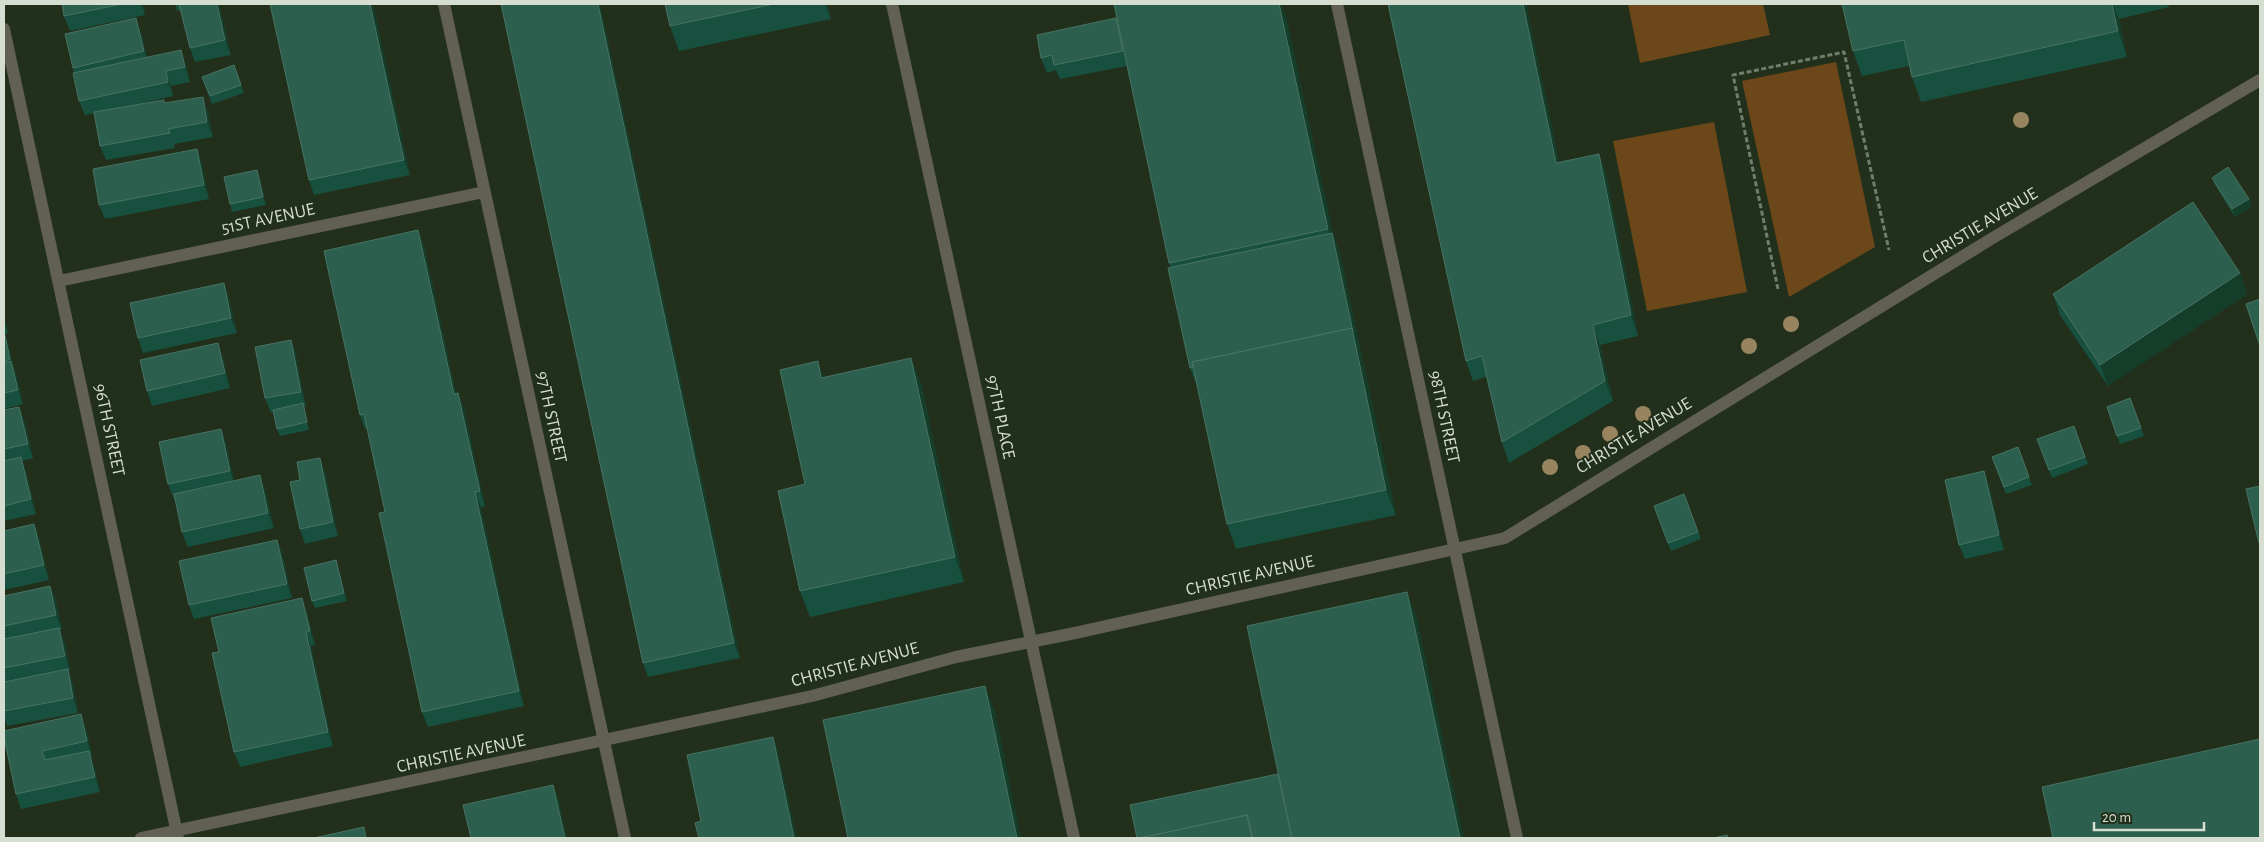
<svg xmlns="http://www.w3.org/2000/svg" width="2264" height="842" font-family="'Alegreya Sans',sans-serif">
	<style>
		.garden { fill: #6b471a }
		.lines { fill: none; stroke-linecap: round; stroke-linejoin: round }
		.path { stroke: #717d6c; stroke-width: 3; stroke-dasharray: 5 2.5; stroke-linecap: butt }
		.street { stroke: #626054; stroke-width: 12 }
		.tree { fill: #988560 }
		.wall { fill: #18503f }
		.shaded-wall { fill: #143d2a }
		.building { fill: #2d5f4f; stroke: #477363 }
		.labels { text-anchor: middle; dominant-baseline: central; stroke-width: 4; stroke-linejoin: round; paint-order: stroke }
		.street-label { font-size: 18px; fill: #d5ded1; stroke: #22301b }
	</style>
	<rect width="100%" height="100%" fill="#22301b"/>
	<!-- garden -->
	<path class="garden" d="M1628,4H1763L1770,35L1640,63Z
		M1836,62L1875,247L1789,297L1742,81Z
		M1714,122L1747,292L1647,311L1613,141Z"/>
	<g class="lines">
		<!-- path -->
		<path class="path" d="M1778,289L1733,75L1844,52L1889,250"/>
		<!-- street -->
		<path class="street" d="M444,4L625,838
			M892,4L1074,838
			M1337,4L1517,838
			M4,29L178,838
			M59,281L484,192
			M141,838L812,696L956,657L1075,633L1505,538L1991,239L2260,80"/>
	</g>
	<!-- trees -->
	<g class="tree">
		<circle cx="2021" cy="120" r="8"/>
		<circle cx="1791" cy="324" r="8"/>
		<circle cx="1749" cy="346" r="8"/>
		<circle cx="1643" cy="414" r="8"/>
		<circle cx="1610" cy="434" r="8"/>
		<circle cx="1583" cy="453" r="8"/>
		<circle cx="1550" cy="467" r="8"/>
	</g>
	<!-- wall -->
	<path class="wall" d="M62,4H143L145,15L70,31L64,16Z
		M175,4H219L231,55L195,62L190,48L181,10L177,11Z
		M373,4L410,175L314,195L309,180Z
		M501,4H600L740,658L648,677L643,663Z
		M665,4H827L831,19L679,51L670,26Z
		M1114,4H1281L1286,17L1333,234L1340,254L1396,515L1236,549L1227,524L1198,388L1190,368L1171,268L1169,263L1127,66L1060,79L1056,70L1047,73L1041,58L1118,23Z
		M1388,4H1526L1559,162L1599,154L1606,174L1638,336L1600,345L1613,401L1509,463L1502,442L1486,377L1473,381L1466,361Z
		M1842,4H2168L2169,7L2119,19L2127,57L1921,102L1912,77L1909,66L1862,76L1853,51Z
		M141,33L147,57L186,65L190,82L171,86L173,96L130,106L165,103L208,112L213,137L174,144L175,148L106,160L100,146L95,113L85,115L79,101L74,73L73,68Z
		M234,65L244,93L212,104L202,77Z
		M197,149L202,164L209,199L105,219L99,205Z
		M260,178L266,205L232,212L230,204Z
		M2212,178L2249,199L2252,206L2235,217L2215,185Z
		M424,245L456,394L458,393L464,408L485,506L481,507L524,706L428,727L422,712L385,512L367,429H365L360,415Z
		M2240,273L2247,294L2108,386L2060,315L2053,294Z
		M224,283L229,298L237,333L143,353L138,338Z
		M4,314L8,333L5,334L9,346L14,368L17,376L23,404L4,409Z
		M291,340L296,355L306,406L304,407L309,430L280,436L277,429L273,412L271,413L265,398Z
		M223,358L230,388L152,406L147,391Z
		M818,361L823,377L921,383L964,582L810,617L800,591L805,484Z
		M2130,398L2144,436L2120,444L2107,407Z
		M19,407L25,422L33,458L22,461L26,471L36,514L4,521V410Z
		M2074,426L2088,464L2052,478L2037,439Z
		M221,429L226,443L234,480L265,489L274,528L188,547L182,532L175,499H174L168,484Z
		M2018,447L2032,485L2006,494L1992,457Z
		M325,472L338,536L305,544L300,529V480Z
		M1989,485L2004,550L1965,559L1959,545Z
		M1684,494L1701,539L1671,551L1654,506Z
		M34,524L39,538L49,580L4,590V531Z
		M277,540L283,555L292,598L194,619L189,605Z
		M336,560L347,601L315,608L312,601Z
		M50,586L56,601L62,629L60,630L65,643L70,671H68L73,684L78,713L7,726L4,716V596Z
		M307,613L315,645L311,646L333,746L240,767L234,752L219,652Z
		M86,728L92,756H91L94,765L100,792L21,809L16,794L4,737Z"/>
	<!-- shaded-wall -->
	<path class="shaded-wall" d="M141,4H143L145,15Z
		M217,4H219L220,8L231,55L225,40Z
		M370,4H373L410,175L404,160Z
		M598,4H600L740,658L734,643Z
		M825,4H827L831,19Z
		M1279,4H1281L1286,17L1333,234L1340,254L1396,515L1386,490L1336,253L1328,229Z
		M1523,4H1526L1564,184L1556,163Z
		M2112,4H2113L2119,19L2127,57L2118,31Z
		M136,18L141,33L149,66L144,51Z
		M181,50L186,65L190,82L185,67Z
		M166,71L171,86L173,96L168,82Z
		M203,97L208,112L213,137L207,122Z
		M197,149L202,164L209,199L204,185Z
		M1599,154L1606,174L1638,336L1631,315Z
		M257,170L260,178L266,205L263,197Z
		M2249,199L2252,206L2235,217L2232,209Z
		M418,230L424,245L459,409L454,394Z
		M2240,273L2247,294L2108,386L2100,365Z
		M224,283L229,298L237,333L231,318Z
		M4,314L8,333L4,322Z
		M1593,325L1600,345L1613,401L1605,381Z
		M4,331L9,346L14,368L17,376L23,404L18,390L13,368L10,359Z
		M291,340L296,355L306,406L301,392Z
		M218,343L223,358L230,388L225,373Z
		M911,358L921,383L964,582L955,557Z
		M818,361L827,387L821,378Z
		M458,393L464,408L485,506L480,491Z
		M19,407L25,422L33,458L28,444Z
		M221,429L226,443L235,485L230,471Z
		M21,457L26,471L36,514L31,499Z
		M320,458L325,472L338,536L333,522Z
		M1984,471L1989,485L2004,550L1999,535Z
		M260,475L265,489L274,528L268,513Z
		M475,492L481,507L524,706L519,691Z
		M34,524L39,538L49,580L44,565Z
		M277,540L283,555L292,598L287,584Z
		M336,560L338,567L347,601L344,593Z
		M50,586L56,601L62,629L56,615Z
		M1407,592L1417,618L1464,838H1460Z
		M302,598L307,613L315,645L310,631Z
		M59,628L65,643L70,671L65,656Z
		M306,632L311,646L333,746L328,732Z
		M68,669L73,684L78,713L73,698Z
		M985,686L995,711L1021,838H1017Z
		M81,714L86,728L92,756L87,741Z
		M773,737L778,751L797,838H794Z
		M89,751L94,765L100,792L95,777Z
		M553,785L559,800L567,838H565Z"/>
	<!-- building -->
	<path class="building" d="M62,4H122L64,16Z
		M179,4H217L225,40L190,48Z
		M270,4H370L404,160L309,180Z
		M501,4H598L734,643L643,663Z
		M665,4H774L670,26Z
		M1114,4H1279L1328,229L1169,263Z
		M1388,4H1523L1556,163L1599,154L1631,315L1593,325L1605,381L1502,442L1482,356L1466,361Z
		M1842,4H2112L2118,31L1912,77L1904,40L1853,51Z
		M136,18L144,51L73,68L65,34Z
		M1116,18L1123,51L1054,65L1052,55L1041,58L1037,35Z
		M181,50L185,67L166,71L168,82L79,101L73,73Z
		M234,65L241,85L210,96L202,77Z
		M203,97L207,122L168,129L170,133L100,146L94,112L164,100V103Z
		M197,149L204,185L99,205L93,169Z
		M2228,167L2249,199L2232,209L2212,178Z
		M257,170L263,197L230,204L224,177Z
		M2193,202L2240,273L2100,365L2053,294Z
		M418,230L454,394L458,393L465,425L480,491L475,492L519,691L422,712L379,513L385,512L364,414L360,415L324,251Z
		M1332,233L1353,332L1352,328L1192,362L1194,367L1190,368L1168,268Z
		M224,283L231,318L138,338L130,303Z
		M2260,299V346L2246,304Z
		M1352,328L1386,490L1227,524L1192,362Z
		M4,331L10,359L4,361Z
		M291,340L301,392L265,398L255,347Z
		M218,343L225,373L147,391L140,360Z
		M911,358L955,557L800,591L778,491L805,484L780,370L818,361L821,378Z
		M11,361L18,390L4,393V363Z
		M2130,398L2141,428L2117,436L2107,407Z
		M303,403L307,422L277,429L273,410Z
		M19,407L28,444L4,449V410Z
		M2074,426L2085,457L2049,470L2037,439Z
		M221,429L230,471L168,484L159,442Z
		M2018,447L2029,477L2004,487L1992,457Z
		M21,457L31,499L4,506V461Z
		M320,458L333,522L300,529L290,482L300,480L297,462Z
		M1984,471L1999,535L1959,545L1945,480Z
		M260,475L268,513L182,532L174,494Z
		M2260,486V543H2259L2246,489Z
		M1684,494L1698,532L1668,543L1654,506Z
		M34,524L44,565L4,574V531Z
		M277,540L287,584L189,605L179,561Z
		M336,560L344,593L312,601L304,568Z
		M50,586L56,615L4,626V596Z
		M1407,592L1460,838H1292L1247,626Z
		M302,598L310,631L306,632L328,732L234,752L212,653L219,652L211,618Z
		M59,628L65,656L4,668V639Z
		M68,669L73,698L4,711V682Z
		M985,686L1017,838H848L823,720Z
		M81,714L87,741L42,751L45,760L89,751L95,777L16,794L4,737V731Z
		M773,737L794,838H699L695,823L701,821L687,755Z
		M2260,739V838H2053L2042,787Z
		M1278,774L1292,838H1253L1247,815L1140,838H1137L1130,805Z
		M553,785L565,838H471L463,805Z
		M1247,815L1252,838H1140Z
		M364,827L366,838H314Z
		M1727,835L1728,838H1713Z"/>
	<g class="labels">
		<!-- street labels -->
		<g class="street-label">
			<text transform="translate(268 219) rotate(-12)">51ST AVENUE</text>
			<text transform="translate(1980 226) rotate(-31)">CHRISTIE AVENUE</text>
			<text transform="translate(551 417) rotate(78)">97TH STREET</text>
			<text transform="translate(1000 417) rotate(78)">97TH PLACE</text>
			<text transform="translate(1444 417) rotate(78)">98TH STREET</text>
			<text transform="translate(109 430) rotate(78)">96TH STREET</text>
			<text transform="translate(1634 436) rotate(-31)">CHRISTIE AVENUE</text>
			<text transform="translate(1250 576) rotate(-13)">CHRISTIE AVENUE</text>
			<text transform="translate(855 665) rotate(-15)">CHRISTIE AVENUE</text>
			<text transform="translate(461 754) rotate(-12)">CHRISTIE AVENUE</text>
		</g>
	</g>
	<!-- border -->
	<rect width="2264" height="842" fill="none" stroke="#d5ded1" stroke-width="10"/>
	<!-- scale -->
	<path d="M2094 822v8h110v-8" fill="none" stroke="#d5ded1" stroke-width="2.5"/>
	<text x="2102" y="822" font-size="15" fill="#d5ded1" stroke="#22301b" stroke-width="4" paint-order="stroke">20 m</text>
</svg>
